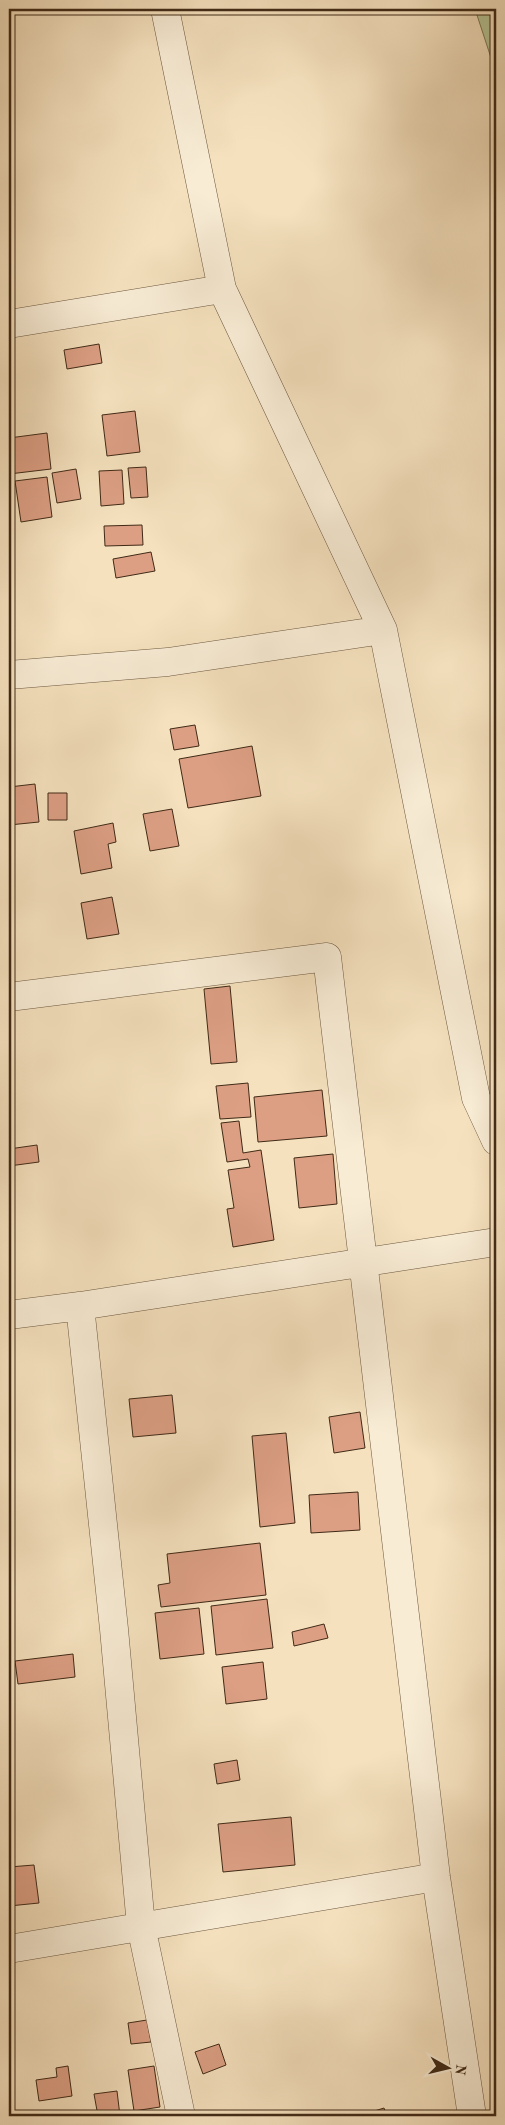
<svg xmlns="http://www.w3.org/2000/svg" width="505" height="2125" font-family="'Old Standard TT',serif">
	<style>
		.green { fill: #b7c495; stroke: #7c7756 }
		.building { fill: #dc9f84; stroke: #402a16 }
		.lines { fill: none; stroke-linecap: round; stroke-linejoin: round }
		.minor-casing { stroke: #6d5840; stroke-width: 29 }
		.minor { stroke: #f8ecd5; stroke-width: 28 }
	</style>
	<rect width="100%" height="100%" fill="#f5e1be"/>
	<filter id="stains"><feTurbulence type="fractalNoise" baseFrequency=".004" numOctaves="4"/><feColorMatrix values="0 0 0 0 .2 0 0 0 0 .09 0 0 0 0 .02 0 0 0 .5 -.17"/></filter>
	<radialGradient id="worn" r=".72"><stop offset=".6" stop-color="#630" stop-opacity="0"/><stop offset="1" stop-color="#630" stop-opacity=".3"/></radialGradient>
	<!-- green -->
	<path class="green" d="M475,9H496V73Z"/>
	<!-- building -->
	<path class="building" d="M9,9H12L9,30Z
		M99,344L102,363L67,369L64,350Z
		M135,411L140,452L107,456L102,415Z
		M47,433L51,469L9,474V438Z
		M146,467L148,497L131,498L128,468Z
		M76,469L81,499L57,503L52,473Z
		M122,470L124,504L101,506L99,471Z
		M47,477L52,517L21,522L15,481Z
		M142,525L143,545L105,546L104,526Z
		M151,552L155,571L116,578L113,559Z
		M195,725L199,746L174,750L170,729Z
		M252,746L261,796L188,808L179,759Z
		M35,784L39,822L9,825V787Z
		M48,793H67V820H48Z
		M172,809L179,846L150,851L143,814Z
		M113,823L116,842L108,844L112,868L81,874L74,831Z
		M112,897L119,934L87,939L81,903Z
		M230,986L237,1062L211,1064L204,989Z
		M248,1083L251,1117L220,1119L216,1086Z
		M322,1090L327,1136L258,1142L254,1097Z
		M239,1121L243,1153L261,1150L274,1240L233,1247L227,1209L234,1208L228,1170L250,1167L248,1159L227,1162L221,1123Z
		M37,1145L39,1162L9,1166V1149Z
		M333,1154L337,1204L299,1208L294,1158Z
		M172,1395L176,1433L133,1437L129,1399Z
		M360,1412L365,1448L334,1453L329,1417Z
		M286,1433L295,1523L260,1527L252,1436Z
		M358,1492L360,1530L311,1533L309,1495Z
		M260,1543L266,1595L161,1607L158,1585L170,1583L167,1554Z
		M267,1599L273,1648L216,1655L211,1606Z
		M199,1608L204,1654L160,1659L155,1613Z
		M324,1624L328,1638L294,1646L292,1632Z
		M73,1654L75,1677L18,1684L15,1661Z
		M263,1662L267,1699L226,1704L222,1667Z
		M237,1760L240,1780L217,1784L214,1764Z
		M291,1817L295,1865L223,1872L218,1824Z
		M34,1865L39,1903L9,1906V1867Z
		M147,2020L151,2042L131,2044L128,2023Z
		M219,2044L226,2065L203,2074L195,2052Z
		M68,2066L72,2096L39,2101L36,2080L57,2077L56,2068Z
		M154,2066L160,2107L134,2111L128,2070Z
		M117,2091L120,2116H98L94,2094Z
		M384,2108L387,2116H369L368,2113Z"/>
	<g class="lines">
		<!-- minor casing -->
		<g class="minor-casing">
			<path id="minor" d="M165,9L222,289L383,630L476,1098L496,1141
				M9,324L222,289
				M9,675L168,662L383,630
				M9,997L327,957L436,1877L472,2116
				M80,1306L114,1629L141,1926L181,2116
				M9,1315L80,1306L496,1242
				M9,1949L436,1877"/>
		</g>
		<!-- minor -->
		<use href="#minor" class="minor"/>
	</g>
	<!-- margin -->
	<rect width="505" height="2125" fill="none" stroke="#f5e1be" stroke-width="30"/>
	<rect x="10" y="10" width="485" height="2105" fill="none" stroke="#402a16" stroke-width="2.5"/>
	<rect x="15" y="15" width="475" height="2095" fill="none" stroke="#402a16"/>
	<!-- north arrow -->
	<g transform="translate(448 2068) rotate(98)" stroke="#f8ecd5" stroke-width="4" paint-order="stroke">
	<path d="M0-4L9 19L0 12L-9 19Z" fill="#402a16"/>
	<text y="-8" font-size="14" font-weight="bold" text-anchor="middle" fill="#402a16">N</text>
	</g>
	<rect width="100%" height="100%" filter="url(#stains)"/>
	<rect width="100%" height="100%" fill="url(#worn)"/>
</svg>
